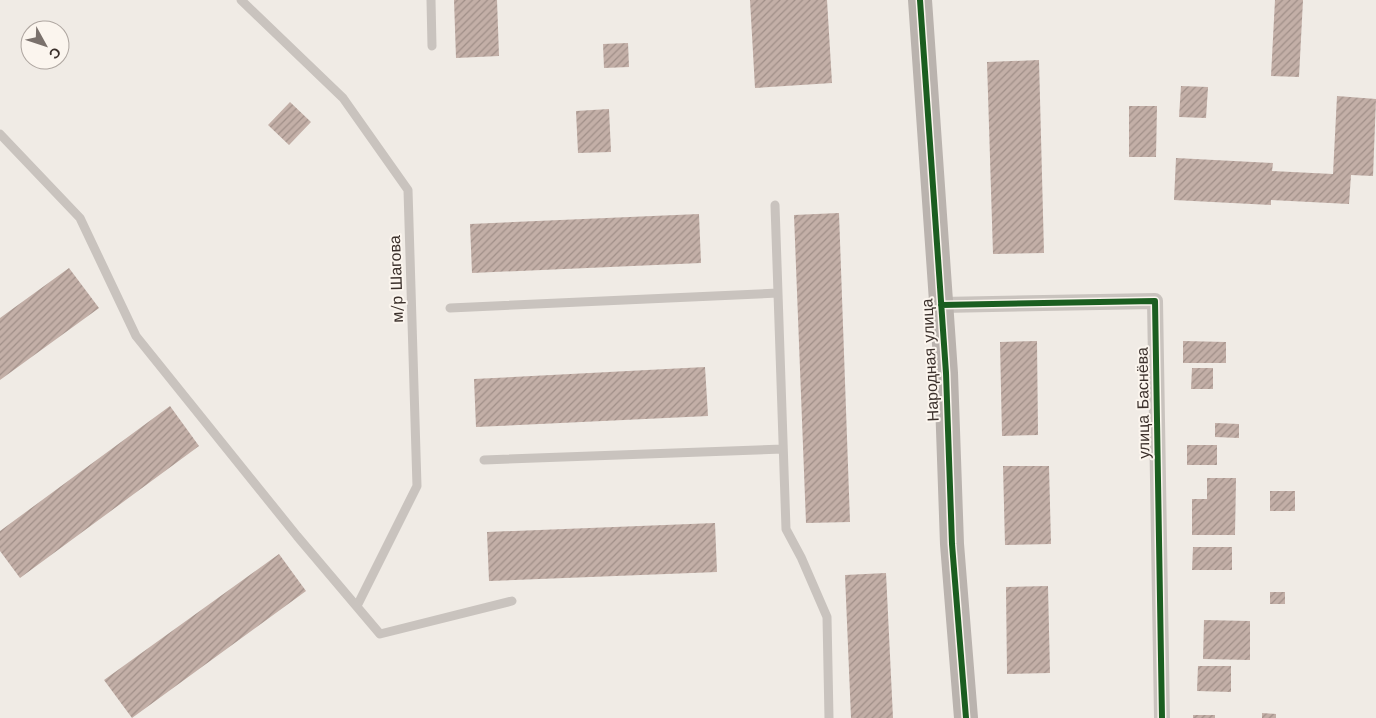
<svg xmlns="http://www.w3.org/2000/svg" width="1376" height="718" font-family="'Work Sans',sans-serif">
	<style>
		.building { fill: url(#building-hatch) }
		.lines { fill: none; stroke-linecap: round; stroke-linejoin: round }
		.lane { stroke: #c9c3be; stroke-width: 9 }
		.street { stroke: #c9c3be; stroke-width: 16 }
		.secondary { stroke: #bab3ae; stroke-width: 24 }
		.cycleway-casing { stroke: #fbf5ee; stroke-width: 9 }
		.cycleway { stroke: #1b5e20; stroke-width: 6 }
		.labels { text-anchor: middle; dominant-baseline: central; stroke-width: 4; stroke-linejoin: round; paint-order: stroke }
		.street-label { font-size: 16px; fill: #3b302b; stroke: #fbf5ee }
	</style>
	<defs>
		<pattern id="building-hatch" width="6" height="6" patternUnits="userSpaceOnUse" patternTransform="scale(1.25)"><rect width="6" height="6" fill="#c3afa7"/><path d="M-1 1l2-2M0 6l6-6M5 7l2-2" fill="none" stroke="#a08f88"/></pattern>
	</defs>
	<rect width="100%" height="100%" fill="#f0ebe5"/>
	<!-- building -->
	<path class="building" d="M454,0H497L499,56L456,58Z
		M750,0H827L832,83L755,88Z
		M1275,0H1303L1299,77L1271,76Z
		M628,43L629,67L604,68L603,44Z
		M1039,60L1044,253L993,254L987,62Z
		M1181,86L1208,87L1206,118L1179,117Z
		M1337,96L1376,99L1373,176L1351,175L1349,204L1271,200V205L1174,200L1176,158L1273,163L1272,171L1333,174Z
		M290,102L311,122L289,145L268,125Z
		M1129,106H1157L1156,157H1129Z
		M609,109L611,152L578,153L576,111Z
		M839,213L850,522L806,523L794,215Z
		M699,214L701,263L472,273L470,224Z
		M69,268L99,308L0,380V318Z
		M1037,341L1038,435L1002,436L1000,342Z
		M1183,341L1226,342V363H1183Z
		M705,367L708,416L476,427L474,379Z
		M1192,368H1213V389H1191Z
		M170,406L199,446L20,578L0,551V531Z
		M1215,423L1239,424V438L1215,437Z
		M1187,445H1217V465H1187Z
		M1003,466H1049L1051,544L1005,545Z
		M1207,478H1236L1235,535H1192V499H1207Z
		M1270,491H1295V511H1270Z
		M715,523L717,572L489,581L487,532Z
		M1193,547H1232V570H1192Z
		M279,554L306,591L132,718L104,680Z
		M886,573L893,718H851L845,575Z
		M1048,586L1050,673L1007,674L1006,587Z
		M1270,592H1285V604H1270Z
		M1204,620L1250,621V660L1203,659Z
		M1198,666H1231V692L1197,691Z
		M1262,713L1276,714V718H1262Z
		M1193,715H1215V718H1193Z"/>
	<g class="lines">
		<!-- lane -->
		<path class="lane" d="M241,0L343,98L408,190L417,486L357,606
			M431,0L432,46
			M0,134L80,218L136,336L297,536L380,634L512,601
			M775,205L786,529L801,557L827,617L829,718
			M450,308L778,293
			M484,460L783,449"/>
		<!-- street -->
		<path class="street" d="M941,305L1155,301L1162,718"/>
		<!-- secondary -->
		<path class="secondary" d="M920,0L946,373L952,544L966,718"/>
		<!-- cycleway casing -->
		<g class="cycleway-casing">
			<path id="cycleway" d="M920,0L946,373L952,544L966,718
				M941,305L1155,301L1162,718"/>
		</g>
		<!-- cycleway -->
		<use href="#cycleway" class="cycleway"/>
	</g>
	<g class="labels">
		<!-- street labels -->
		<g class="street-label">
			<text transform="translate(396 279) rotate(-92)">м/р Шагова</text>
			<text transform="translate(930 360) rotate(-93)">Народная улица</text>
			<text transform="translate(1143 403) rotate(-91)">улица Баснёва</text>
		</g>
	</g>
	<!-- north arrow -->
	<g transform="translate(45 45) rotate(130)"><circle r="24" fill="#fbf5ee" stroke="#aea6a0"/>
	<path d="M0-4L9 19L0 12L-9 19Z" fill="#7a716c"/>
	<text y="-8" font-size="14" font-weight="bold" text-anchor="middle" fill="#3b302b">С</text>
	</g>
</svg>
